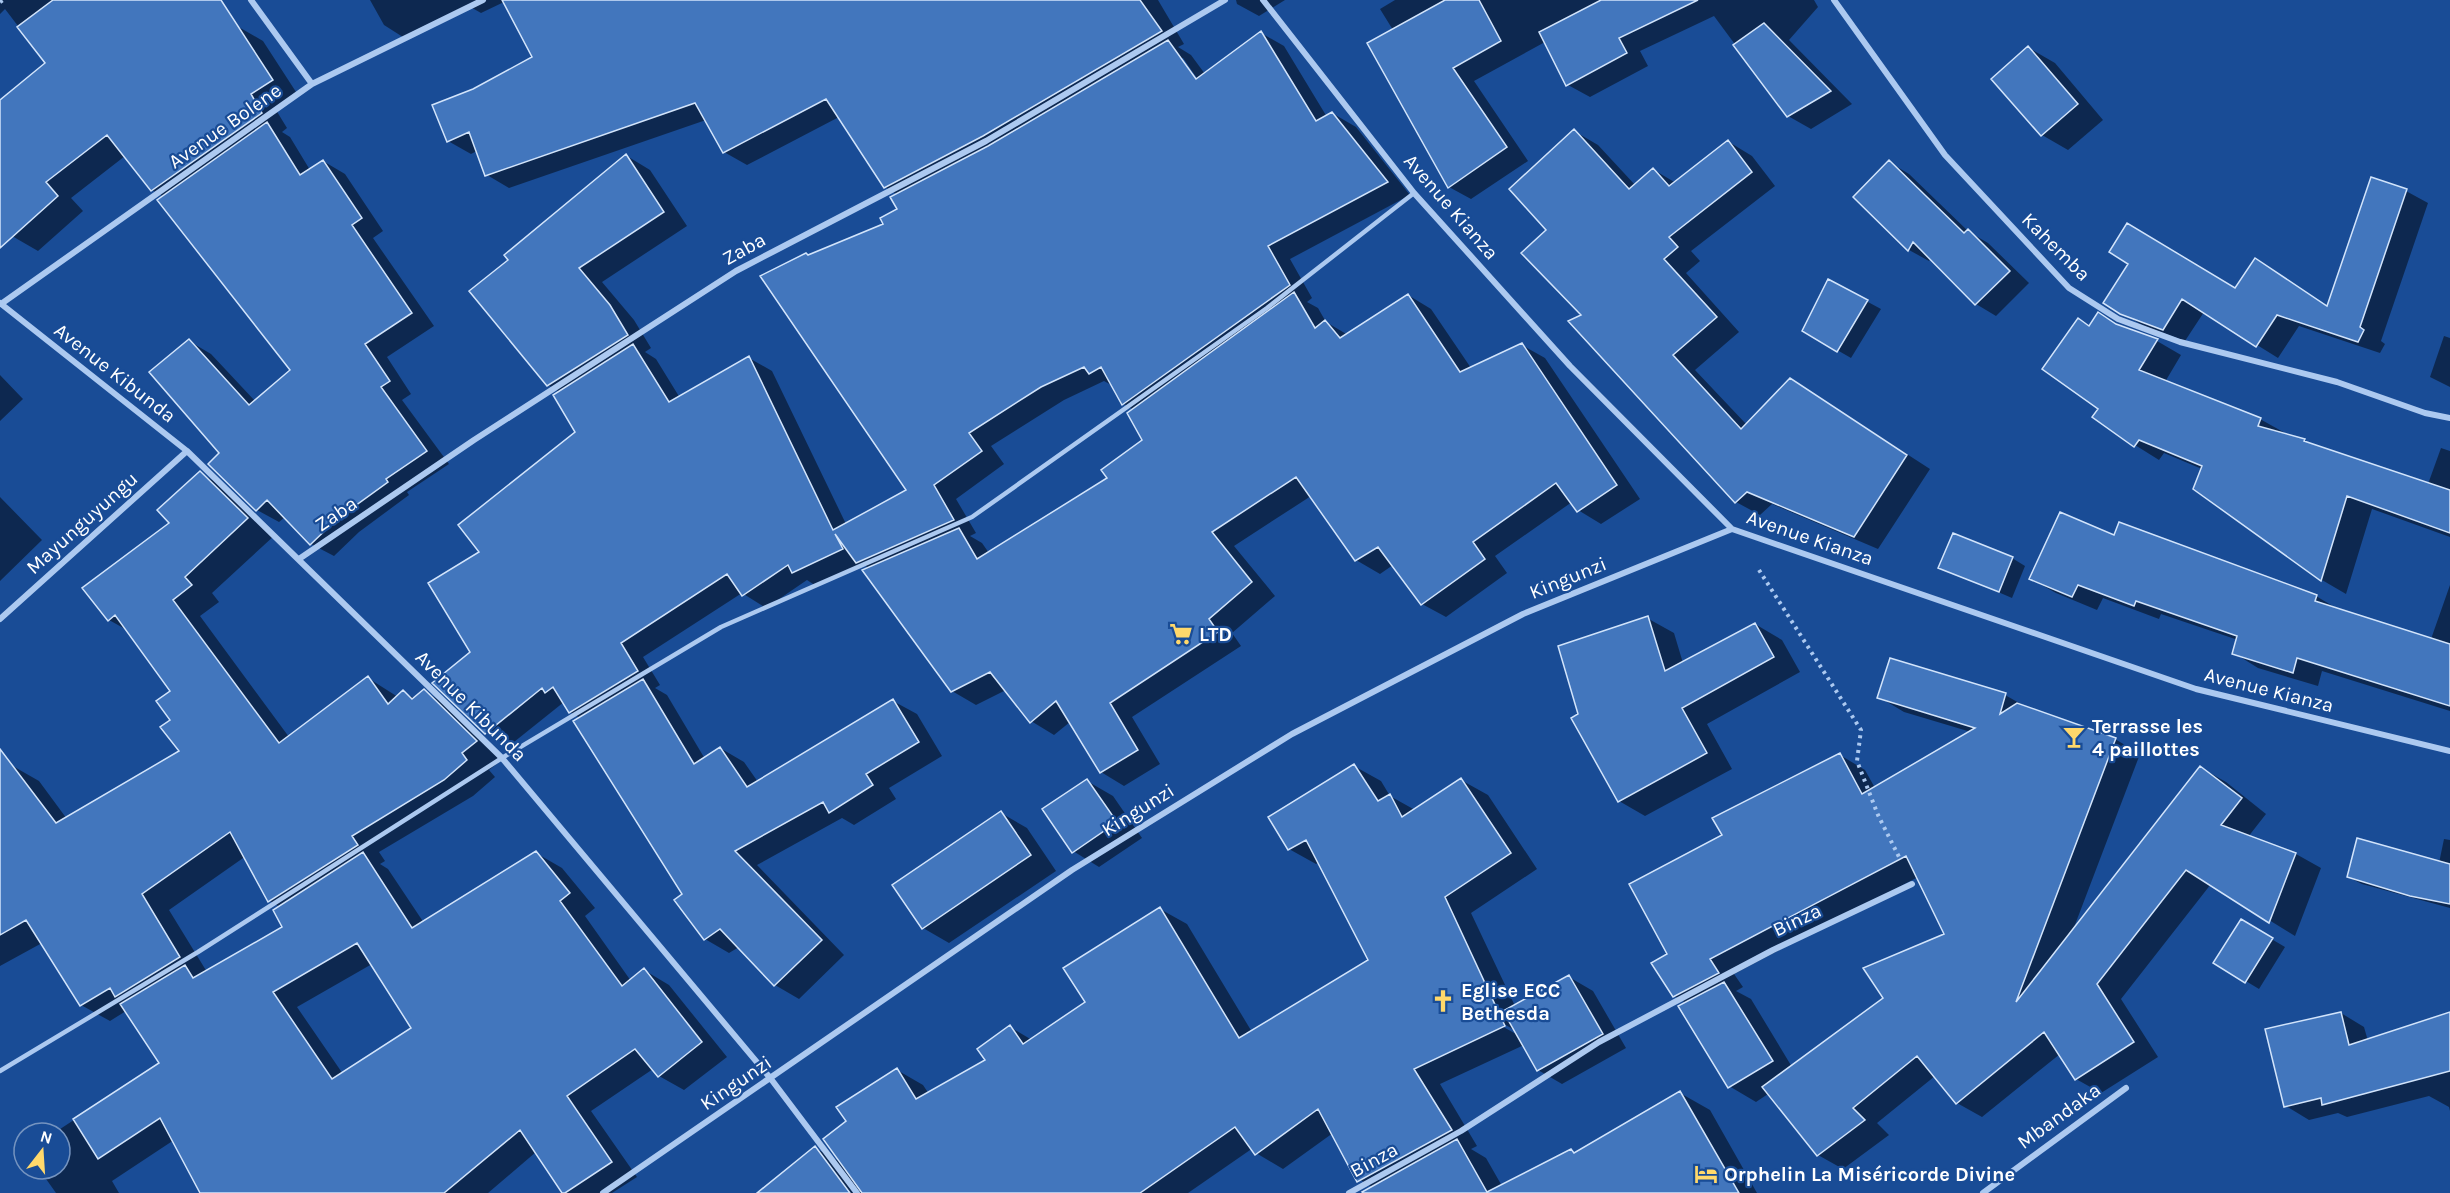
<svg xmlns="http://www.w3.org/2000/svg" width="2450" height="1193" font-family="Karla,sans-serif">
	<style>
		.shadow { fill: #0007; fill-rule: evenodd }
		.building { fill: #4276bd; stroke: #d2e4fb; stroke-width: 1.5; fill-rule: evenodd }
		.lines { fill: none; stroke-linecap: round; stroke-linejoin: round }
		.path { stroke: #acc9f0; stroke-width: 4; stroke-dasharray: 3 4.5; stroke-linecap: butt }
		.service { stroke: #acc9f0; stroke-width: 4.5 }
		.minor { stroke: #acc9f0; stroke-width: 6 }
		.labels { text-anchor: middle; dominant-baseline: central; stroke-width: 4.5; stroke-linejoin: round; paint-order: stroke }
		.street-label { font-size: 20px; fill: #fff; stroke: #194c96 }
		.poi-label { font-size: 20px; font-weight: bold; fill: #fff; stroke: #194c96; text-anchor: start }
	</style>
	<rect width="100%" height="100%" fill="#194c96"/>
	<!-- shadow -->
	<path class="shadow" d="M0,0H163L237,26L263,41L298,95L276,110L287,128L282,132L290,137L310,170L323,161L345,174L383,231L373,238L434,326L387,357L411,394L402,400L449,464L407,492L409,495L359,532L334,556L311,544L285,517L279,522L257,510L221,454L189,341L211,354L255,401L292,370L164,197L152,190L125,156L71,198L83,211L38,251L12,236L0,223V102L47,64L5,9L0,14Z
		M370,0H1158L1184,44L1178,47L1191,55L1205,74L1261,33L1284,46L1327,117L1332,113L1356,127L1410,195L1290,259L1312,298L1307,302L1318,308L1326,322L1348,335L1408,295L1431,309L1471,368L1522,345L1545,358L1640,499L1601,524L1578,510L1572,502L1495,556L1507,573L1446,617L1422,604L1393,565L1380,574L1356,560L1311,496L1234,546L1275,596L1232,633L1241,646L1132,717L1160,764L1124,786L1101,772L1070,722L1054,735L1031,721L1006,690L976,705L952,691L869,568L862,564L816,586L807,580L766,608L742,593L643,657L660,685L655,688L667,695L705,759L720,748L744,762L758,782L893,701L917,714L942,756L889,788L896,799L854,825L842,818L757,865L844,955L799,999L775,985L739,947L729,953L705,939L676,900L684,894L580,718L570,712L564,702L509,746L486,733L472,652L481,552L577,432L560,392L548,385L471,291L511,260L627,156L650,170L687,226L602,282L634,320L651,348L645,352L656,359L680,398L749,358L772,371L846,524L908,491L809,256L885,224L900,210L898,195L885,187L839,117L747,165L724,152L706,120L509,188L487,175L477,151L471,154L448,141L473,90L534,58L504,2L481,13L467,5L406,39L384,25ZM1179,58H1183L1201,84L1199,86ZM1104,381L1113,386L1124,404L1134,410L1144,440L1109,478L989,553L982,543L970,536L976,533L956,499L1004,464L991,446L1064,400Z
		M1236,0H1285L1259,16L1237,4Z
		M1395,0H1814L1818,7L1789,40L1852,104L1811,129L1788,116L1714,16L1640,51L1648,66L1590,97L1568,85L1545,42L1474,81L1528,161L1471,199L1449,187L1393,30L1380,9Z
		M2029,48L2055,63L2103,120L2068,150L2042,135Z
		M1574,131L1598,145L1636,186L1654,170L1676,183L1729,142L1752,156L1775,186L1691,251L1700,261L1686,273L1739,332L1695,370L1747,425L1814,394L1930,469L1878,549L1772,504L1760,515L1736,502L1584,316L1548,230Z
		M1889,162L1909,174L1969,232L1988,243L2029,283L1996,316L1976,304L1931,258L1929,261L1909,250L1855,197Z
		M2406,191L2428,203L2381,341L2385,344L2380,353L2299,326L2278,358L2204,312L2185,341L2144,326L2105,303L2235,289L2276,273L2328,307Z
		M1829,281L1881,309L1851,358L1804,331Z
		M2079,320L2091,327H2120L2157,341L2181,355L2165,382L2260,419L2285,433L2284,435L2304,440L2313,445L2428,484L2441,448L2450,451V537L2372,509L2346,594L2322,580L2195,489L2202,469L2164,453L2159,460L2135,445L2100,409Z
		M2444,336L2450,338V387L2430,377Z
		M0,375L23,399L0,421Z
		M200,473L228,489L275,535L212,593L219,602L200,616L289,737L368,678L398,697L403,692L414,698L424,691L452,708L504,758L489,770L495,777L473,796L379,852L385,861L380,864L388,869L424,923L536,853L562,868L595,908L585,916L631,981L644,970L669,985L727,1057L684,1090L659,1076L653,1069L591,1111L637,1177L612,1193H564L536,1152L488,1193H202L174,1140L112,1181L119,1193H56L39,1169H60V1133H54L161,1063L126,1011L110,1021L81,1005L42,943L0,966V773L11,765L39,781L67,819L181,751L173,720L172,691L127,630L109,620ZM246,856L270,901L280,907L284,928L207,972L169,910ZM372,964L413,1028L343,1074L297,1007Z
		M0,497L42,540L0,581Z
		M2115,537L2316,596L2341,611L2431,639L2450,585V711L2322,671L2318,686L2258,668L2234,653L2238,640L2161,614L2159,619L2103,598L2097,610L2056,593L2031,579Z
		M2012,558L2025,566L2012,598L1940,567Z
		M1647,618L1674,633L1683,663L1755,624L1782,640L1800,672L1707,724L1732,769L1645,816L1619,801L1580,715Z
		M2005,695L2030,709L2115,739L2140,754L2073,930L2201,768L2226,782L2266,814L2248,837L2296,854L2321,868L2295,936L2211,884L2121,999L2158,1057L2101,1093L2076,1079L2060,1054L1982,1117L1957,1103L1935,1076L1877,1123L1889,1135L1843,1169L1818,1155L1768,1094L1756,1102L1729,1086L1686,1003L1674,996L1669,955L1724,836L1840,755L1865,770L1875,788L1971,732L1904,712L1879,697ZM1918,877L1946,935L1885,998L1792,1067L1751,999L1736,991L1743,987L1734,974Z
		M1354,766L1381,781L1390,796L1415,810L1461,780L1488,795L1537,869L1471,913L1515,1006L1569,977L1593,991L1626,1048L1562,1084L1538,1070L1524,1045L1440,1084L1477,1146L1471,1149L1486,1158L1502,1186L1571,1151L1576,1153L1680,1093L1710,1110L1757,1193H1377L1374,1188L1357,1178L1333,1133L1283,1169L1256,1153L1253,1148L1188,1193H760L815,1148L844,1164L848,1121L897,1070L923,1085L929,1094L987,1061L1010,1027L1032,1040L1087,1003L1160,909L1187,924L1252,1032L1370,960L1320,862L1316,864L1289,849ZM1499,1021L1516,1031V1034L1498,1024Z
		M1087,781L1113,796L1142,838L1099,867L1073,851Z
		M1001,813L1027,828L1056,871L949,943L923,928Z
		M2444,839L2450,840V908L2362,884L2348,877L2439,863Z
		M2241,921L2285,947L2259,989L2216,963Z
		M2341,1013L2364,1027L2368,1041L2450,1013V1111L2449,1107L2429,1096L2347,1117L2338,1113L2309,1120L2286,1106Z"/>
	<!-- building -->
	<path class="building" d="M53,0H221L273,80L251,94L262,113L151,191L107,135L46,182L58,196L0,248V100L45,63L17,27Z
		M502,0H1140L1162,31L983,136L884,188L826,99L723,153L695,103L485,176L469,132L447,142L432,105L473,89L532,57Z
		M1445,0H1479L1501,41L1453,68L1507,147L1448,188L1367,43Z
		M1601,0H1698L1619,38L1627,53L1566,86L1539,32Z
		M1764,23L1831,91L1787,117L1733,45Z
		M1261,31L1316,121L1332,112L1388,182L1268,246L1290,285L1122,405L1101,367L1089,374L1084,367L1041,387L969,433L982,451L934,485L954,520L856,563L835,534L843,549L792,573L788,565L742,596L727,574L621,643L638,671L569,713L553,687L545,693L542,688L485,734L432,683L470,652L428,583L479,552L458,525L575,432L553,395L633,344L669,402L749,356L833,530L906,490L760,276L806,253L808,255L883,224L880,218L897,209L890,197L988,146L1168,40L1196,79Z
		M2028,46L2078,104L2041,136L1991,79Z
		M267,122L300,175L323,160L362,218L352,225L412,313L365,344L390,381L381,387L427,451L386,479L388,482L337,519L310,545L267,500L256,511L208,464L219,453L149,372L189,339L249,405L290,370L157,200Z
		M1574,129L1629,189L1653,168L1669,186L1728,140L1752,172L1669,237L1678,247L1664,259L1717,317L1673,355L1741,429L1790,378L1907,455L1854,537L1747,492L1735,503L1568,321L1581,315L1521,253L1546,230L1509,189Z
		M626,154L664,212L579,268L610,305L628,335L547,386L469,291L508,260L504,255Z
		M1889,160L1964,233L1968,229L2010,271L1975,305L1913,242L1908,251L1853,197Z
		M2371,177L2407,189L2360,327L2364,330L2358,342L2277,315L2256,347L2182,299L2163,330L2120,314L2103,303L2128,264L2109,252L2127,223L2235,288L2255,258L2327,306Z
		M1828,279L1868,300L1837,352L1802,331Z
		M1294,292L1315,328L1325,320L1340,338L1408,294L1460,372L1522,343L1617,485L1577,512L1556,483L1473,542L1485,559L1421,605L1378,547L1355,561L1296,477L1212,532L1252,582L1209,619L1218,632L1110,703L1138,750L1100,773L1056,701L1030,723L990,672L951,692L862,570L959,528L977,559L1107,478L1101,470L1142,440L1127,413Z
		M2098,312L2116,324L2158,339L2139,370L2261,418L2258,426L2305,439L2304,441L2450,490V533L2347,496L2321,581L2193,489L2202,466L2139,440L2134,447L2092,417L2098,409L2042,369L2078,318L2089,326Z
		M200,471L248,518L185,577L192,585L173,600L279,743L368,676L388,704L403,690L412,699L424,689L477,741L462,753L467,760L444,780L352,836L358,845L268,902L230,832L142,894L180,957L115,997L110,988L80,1006L26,920L0,935V749L56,823L179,751L160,727L170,720L156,701L170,691L115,615L108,621L82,588L169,523L157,510Z
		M2060,512L2114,535L2119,522L2317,595L2315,601L2450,644V706L2297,658L2293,673L2232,654L2237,636L2136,601L2134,606L2078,585L2072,597L2029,579Z
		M1953,533L2013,557L1999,592L1938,568Z
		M1648,616L1665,671L1755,623L1774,657L1682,708L1707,753L1618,802L1571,718L1578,714L1558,646Z
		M1890,658L2006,693L2000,714L2017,703L2116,738L2016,1002L2200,766L2242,798L2221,825L2296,853L2269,923L2186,870L2097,984L2134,1042L2075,1080L2044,1032L1956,1104L1917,1056L1853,1108L1865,1120L1817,1156L1762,1087L1883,998L1863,968L1944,934L1906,856L1710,959L1719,973L1673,997L1651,963L1667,954L1629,884L1722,835L1712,818L1840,753L1862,794L1975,728L1877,698Z
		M643,679L694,764L720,747L747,787L893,699L919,742L866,774L873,785L829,813L823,802L735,851L822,940L774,986L720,929L704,940L674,900L682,894L573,721Z
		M1354,764L1378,801L1390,794L1402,817L1461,778L1511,853L1445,897L1505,1026L1414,1069L1452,1130L1357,1182L1318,1109L1255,1155L1235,1127L1140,1193H862L823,1139L846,1121L836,1107L897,1068L916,1099L985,1060L977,1049L1010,1025L1023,1044L1085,1002L1063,968L1160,907L1239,1038L1368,960L1306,840L1288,850L1268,817Z
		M1087,779L1117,822L1072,853L1042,809Z
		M1001,811L1031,855L922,929L892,885Z
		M2357,838L2450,864V904L2410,896L2347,877Z
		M536,851L570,893L560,901L622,986L644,968L702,1042L658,1077L635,1049L567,1096L612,1162L565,1193H562L520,1130L444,1193H200L160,1118L98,1159L73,1119L159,1063L120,1004L185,965L193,978L282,927L273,910L363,852L412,928ZM357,943L411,1028L332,1079L273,992Z
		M2241,919L2273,938L2245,983L2213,963Z
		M1569,975L1603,1034L1537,1071L1503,1011Z
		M1724,982L1773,1061L1728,1088L1678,1006Z
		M2341,1012L2349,1045L2450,1012V1071L2322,1105L2321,1098L2284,1107L2265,1029Z
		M1680,1091L1739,1193H1363L1362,1192L1457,1139L1487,1192L1571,1149L1574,1153Z
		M815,1146L850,1193H757Z"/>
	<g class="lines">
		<!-- path -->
		<path class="path" d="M0,2L3,0
			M1759,570L1861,730L1857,761L1878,815L1900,859"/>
		<!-- service -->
		<path class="service" d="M0,1071L198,952L502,758L721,627L972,517L1267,308L1414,193"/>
		<!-- minor -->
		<path class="minor" d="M251,0L312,84
			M1263,0L1414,193L1570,366L1732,529L2196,689L2450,751
			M1834,0L1945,155L2069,288L2118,319L2180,342L2337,382L2425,413L2450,418
			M0,303L187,451L502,758L771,1079L857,1193
			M1,304L312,84L483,0
			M299,559L474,440L736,271L986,141L1225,0
			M0,619L187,451
			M603,1193L1072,870L1292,734L1523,614L1732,529
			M1349,1193L1461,1131L1599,1042L1773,950L1912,884
			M1983,1193L2126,1088"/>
	</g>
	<!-- icons -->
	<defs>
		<g id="supermarket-bare" transform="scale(1.8)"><path d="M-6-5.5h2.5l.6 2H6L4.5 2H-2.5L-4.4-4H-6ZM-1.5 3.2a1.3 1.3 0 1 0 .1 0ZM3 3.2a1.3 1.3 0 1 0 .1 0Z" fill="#ffd86b" stroke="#194c96" stroke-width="2.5" paint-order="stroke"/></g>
		<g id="bar-bare" transform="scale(1.8)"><path d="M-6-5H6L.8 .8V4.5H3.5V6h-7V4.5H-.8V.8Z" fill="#ffd86b" stroke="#194c96" stroke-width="2.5" paint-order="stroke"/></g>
		<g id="church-bare" transform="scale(1.8)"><path d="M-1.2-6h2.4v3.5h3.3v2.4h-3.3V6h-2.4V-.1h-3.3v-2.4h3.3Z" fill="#ffd86b" stroke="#194c96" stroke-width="2.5" paint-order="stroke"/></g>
		<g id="hotel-bare" transform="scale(1.8)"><path d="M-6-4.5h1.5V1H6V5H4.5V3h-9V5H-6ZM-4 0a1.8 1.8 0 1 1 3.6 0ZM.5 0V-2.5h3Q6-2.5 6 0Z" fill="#ffd86b" stroke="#194c96" stroke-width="2.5" paint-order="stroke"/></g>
	</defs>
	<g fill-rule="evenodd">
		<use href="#supermarket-bare" x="1181" y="634"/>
		<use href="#bar-bare" x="2074" y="737"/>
		<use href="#church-bare" x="1443" y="1001"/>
		<use href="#hotel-bare" x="1706" y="1174"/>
	</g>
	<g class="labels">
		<!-- street labels -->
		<g class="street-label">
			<text transform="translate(225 126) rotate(-35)">Avenue Bolene</text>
			<text transform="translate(1451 207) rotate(49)">Avenue Kianza</text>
			<text transform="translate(2056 247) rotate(45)">Kahemba</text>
			<text transform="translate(744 249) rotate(-29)">Zaba</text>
			<text transform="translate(115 373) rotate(38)">Avenue Kibunda</text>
			<text transform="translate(336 514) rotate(-34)">Zaba</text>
			<text transform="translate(82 523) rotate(-42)">Mayunguyungu</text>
			<text transform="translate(1810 538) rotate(19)">Avenue Kianza</text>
			<text transform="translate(1568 578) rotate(-22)">Kingunzi</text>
			<text transform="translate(2269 690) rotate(14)">Avenue Kianza</text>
			<text transform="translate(471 706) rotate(45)">Avenue Kibunda</text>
			<text transform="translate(1138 810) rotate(-32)">Kingunzi</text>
			<text transform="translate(1797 920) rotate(-25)">Binza</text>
			<text transform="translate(736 1083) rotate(-34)">Kingunzi</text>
			<text transform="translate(2059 1116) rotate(-36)">Mbandaka</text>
			<text transform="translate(1374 1160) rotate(-29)">Binza</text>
		</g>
		<!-- poi labels -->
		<g class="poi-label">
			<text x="1199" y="634">LTD</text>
			<text x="2092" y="726">Terrasse les<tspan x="2092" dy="23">4 paillottes</tspan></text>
			<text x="1461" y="990">Eglise ECC<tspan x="1461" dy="23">Bethesda</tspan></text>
			<text x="1724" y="1174">Orphelin La Miséricorde Divine</text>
		</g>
	</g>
	<!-- north arrow -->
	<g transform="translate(42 1151) rotate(17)"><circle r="28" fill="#194c96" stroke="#7594c0" stroke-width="1.5"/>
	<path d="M0-4.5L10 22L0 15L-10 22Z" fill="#ffd86b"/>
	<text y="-9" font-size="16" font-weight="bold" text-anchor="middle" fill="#ffffff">N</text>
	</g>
</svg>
